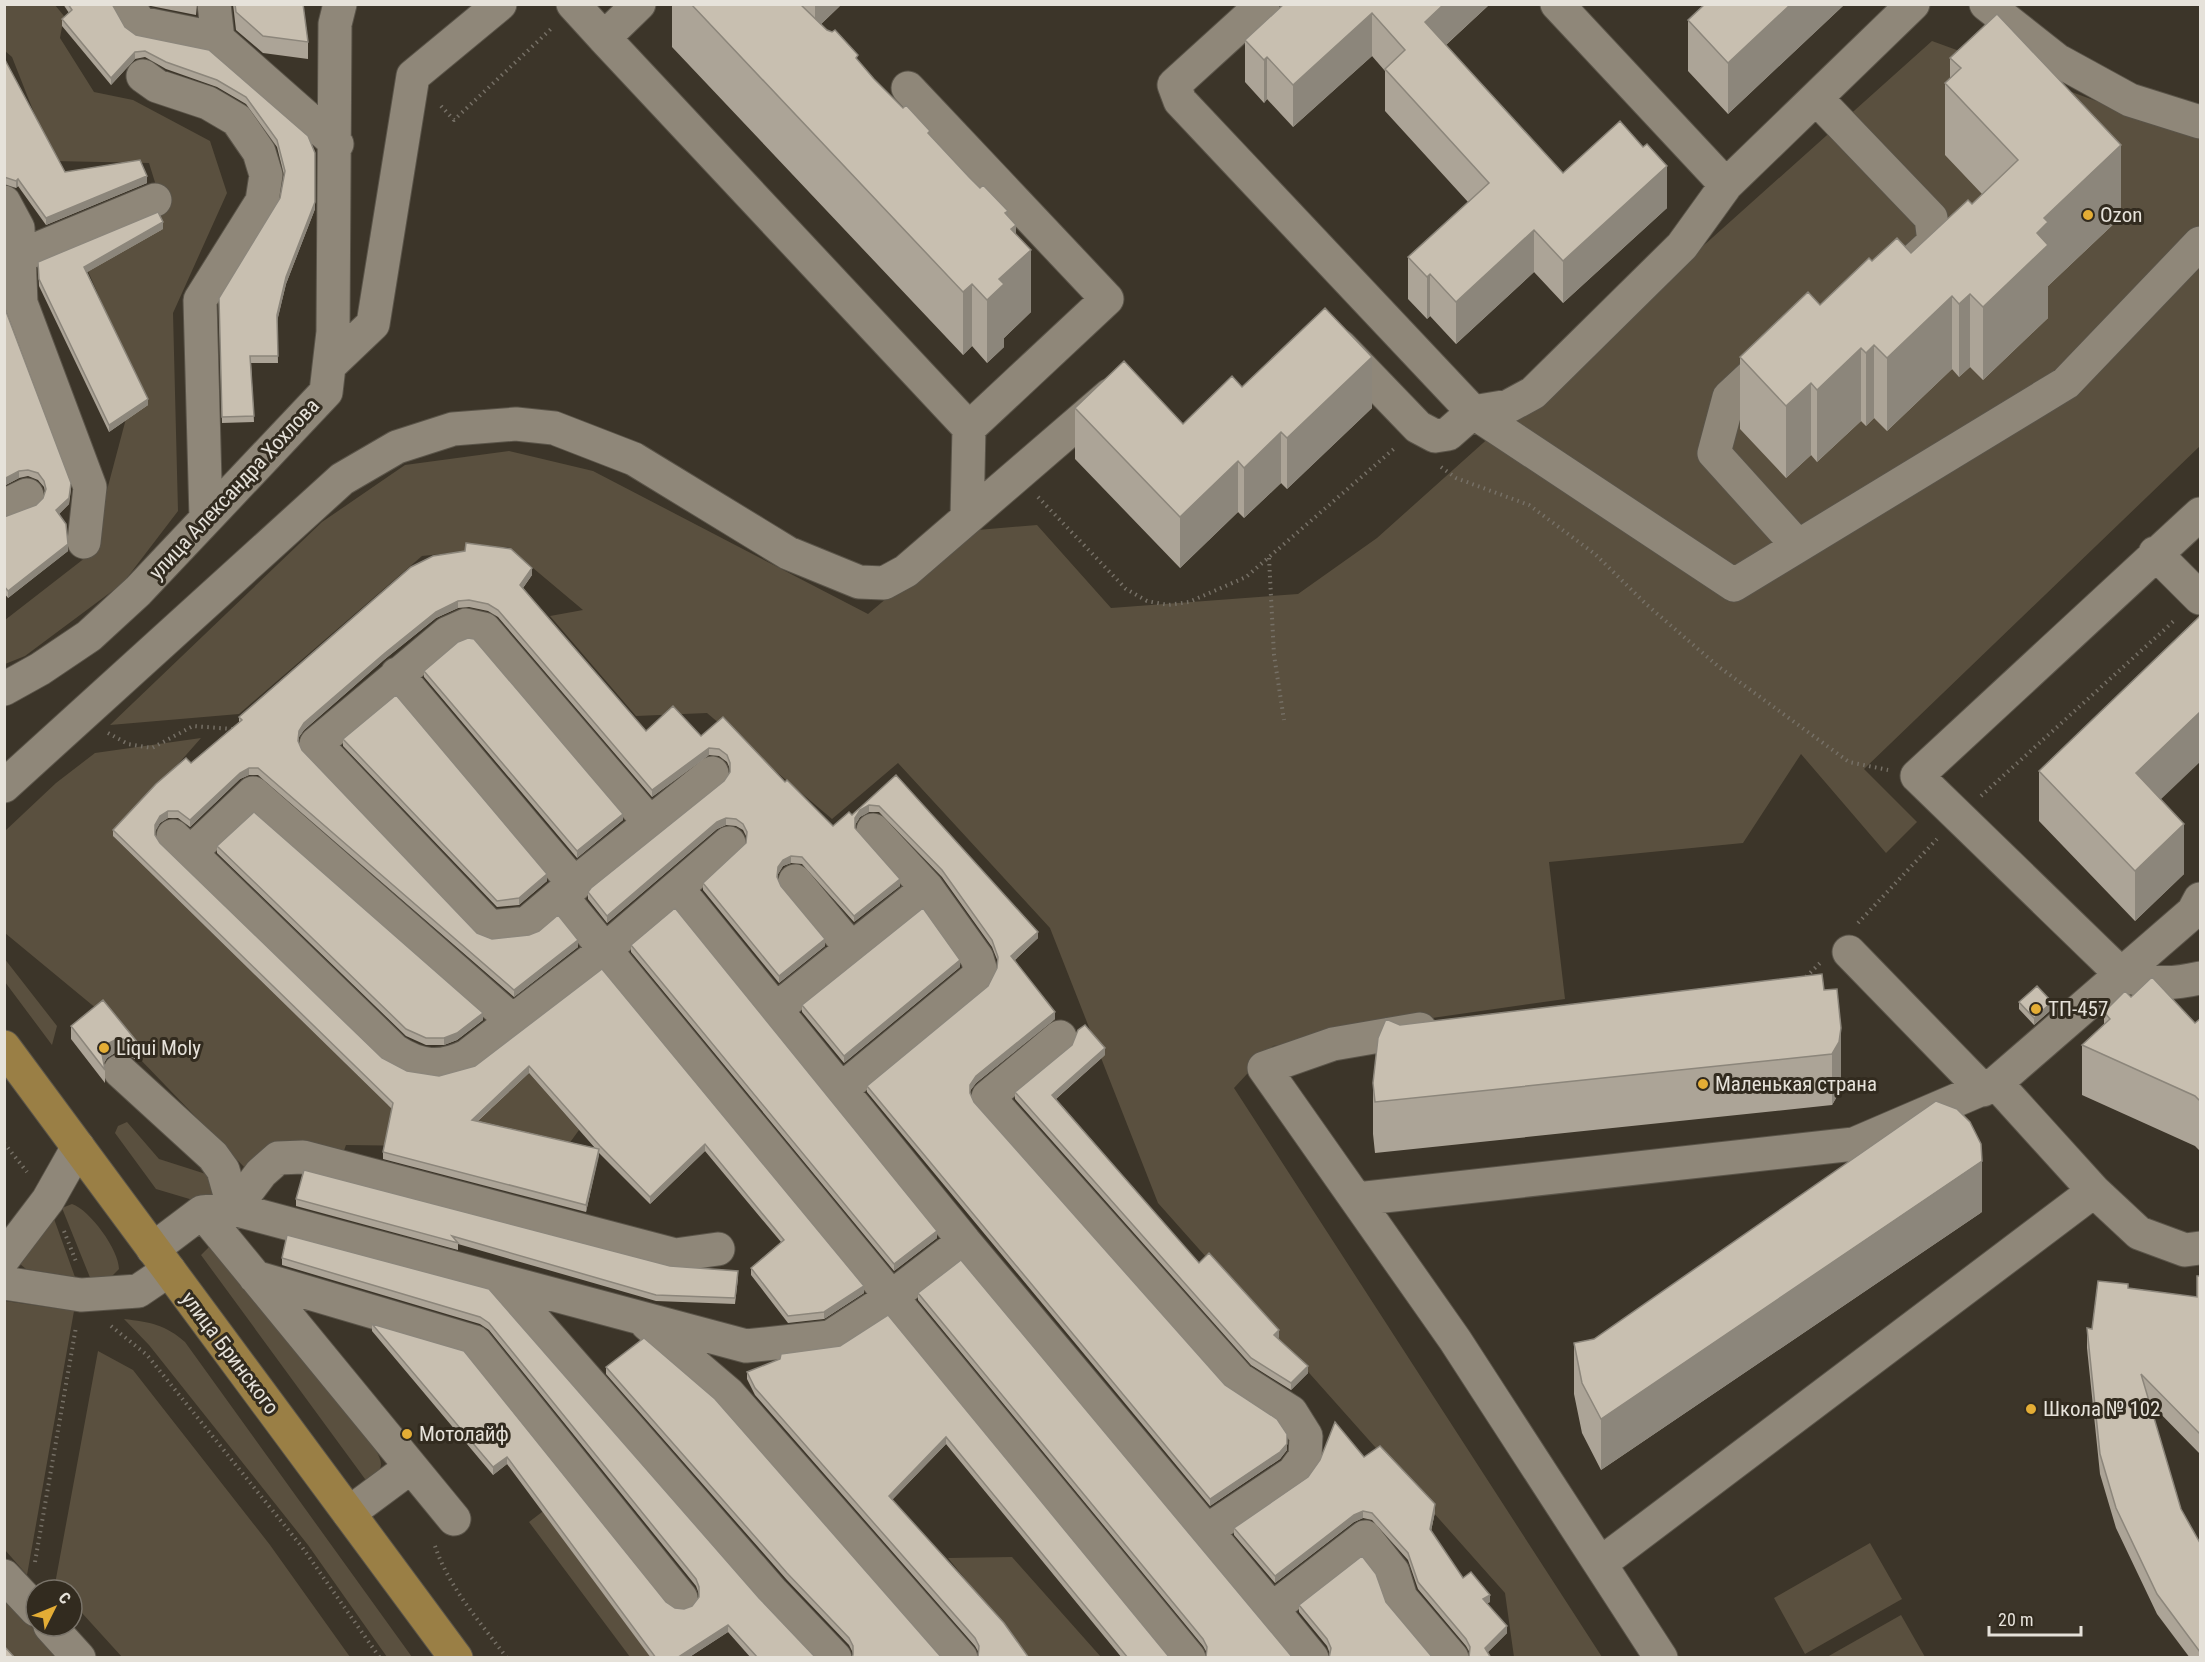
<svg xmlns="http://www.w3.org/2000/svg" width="2205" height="1662" font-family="'Roboto Condensed',sans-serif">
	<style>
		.green { fill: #5a503f }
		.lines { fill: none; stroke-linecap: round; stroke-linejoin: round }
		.minor-casing { stroke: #5a5449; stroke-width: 35 }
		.major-casing { stroke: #5a5449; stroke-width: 35 }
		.path { stroke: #767066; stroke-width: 4; stroke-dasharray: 1.5 4.5; stroke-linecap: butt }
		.minor { stroke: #8f8779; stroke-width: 33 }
		.major { stroke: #9a7f45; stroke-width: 33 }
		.wall { fill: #aca497; fill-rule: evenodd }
		.shaded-wall { fill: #8c867b }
		.building { fill: #c8bfb0; stroke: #8c867b; stroke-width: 1.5 }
		.poi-dot { fill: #e4ad35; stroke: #322b1f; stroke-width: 2 }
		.labels { text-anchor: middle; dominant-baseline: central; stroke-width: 6; stroke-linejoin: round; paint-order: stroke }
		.poi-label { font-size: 21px; fill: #e6e2da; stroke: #322b1f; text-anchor: start }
		.street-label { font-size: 21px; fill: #e6e2da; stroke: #322b1f }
	</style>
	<rect width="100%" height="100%" fill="#3c3529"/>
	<!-- green -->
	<path class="green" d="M4,5H55L64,16L60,38L94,92L133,100L210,141L227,193L173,313L178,511L123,583L25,656L5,664V620L90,554L136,381L87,269L163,208L149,163L53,161L12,57L5,51Z
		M1932,41L2148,120L2200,118V446L1864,769L1917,822L1886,853L1801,754L1743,843L1549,862L1565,999L1411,1021L1273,1046L1234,1088L1602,1657H1514L1505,1593L1158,1203L1050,928L898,763L832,819L707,713L636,716L550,616L583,610L508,547L422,556L239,714L110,725L322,522L405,465L509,451L593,471L868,614L966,531L1037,525L1111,608L1298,594L1377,538Z
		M201,738L114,837L388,1105L491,1109L529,1073L579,1130L566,1148L346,1145L342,1156L246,1169L138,1057L103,1014L5,933V831L56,783L95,753Z
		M4,958L57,1026L52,1045L5,982Z
		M127,1122L159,1159L209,1175L217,1185L213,1199L203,1203L156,1189L115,1133L118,1126Z
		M72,1204C90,1210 119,1250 119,1269L109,1279L91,1280L62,1208Z
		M53,1216L75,1277L26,1269L20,1264L21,1254Z
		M210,1246L375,1449C383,1462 384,1469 371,1479H365L201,1255Z
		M5,1301L74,1311L27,1575L5,1550Z
		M124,1319C150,1322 166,1325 185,1342L412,1657H387L308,1545L149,1345Z
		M98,1351L133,1370L270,1545L350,1657H122L72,1602V1590H61L55,1584Z
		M542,1512H543L651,1657H630L529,1522Z
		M1870,1543L1902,1599L1805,1654L1774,1598Z
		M1012,1557L1101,1657H1029L948,1558Z
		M4,1563L91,1657H5Z
		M1901,1615L1925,1657H1827Z"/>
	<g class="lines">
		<!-- minor casing -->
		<g class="minor-casing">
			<path id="minor" d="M127,4L140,23L218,39
				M214,4L218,39L337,144
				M573,4L604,38L639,4
				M1263,4L1174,85L1180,101L1473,412L1734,585L2066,383L2200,243
				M1557,4L1726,185
				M1986,4L2057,60L2130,100L2200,122
				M604,38L969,428L1107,299L908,88
				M143,76L157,86L208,103L237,120L259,152L266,175L262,201L200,300L206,518
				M1816,98L1931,218L1934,242L1909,265
				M4,202L18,228L21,303L90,487L84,542
				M20,256L155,200
				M1340,346L1418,427L1435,436L1448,434L1473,412L1509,406L1533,393L1682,246L1726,185L1913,4
				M1773,356L1729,397L1714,453L1798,546
				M330,365L373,324L413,76L500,4
				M4,506L27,495
				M2200,514L1917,776L2122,975C2152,984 2169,985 2200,978
				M967,518L969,428
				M2155,553L2200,598
				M397,674L575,885
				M4,689L40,669L89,636L138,591L326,392L333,332L335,24L340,4
				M712,773L560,895L1189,1658
				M4,786L342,479L397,447L453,429L516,424L554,428L634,459L788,553L859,582L884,583L906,571L1110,395
				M173,836L395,1051C420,1067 440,1069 467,1056L606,949L729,843
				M191,852L253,793L513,1021
				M795,881L851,948
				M677,888L964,1241
				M560,895L527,923L490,927L316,744L448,633L466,625L484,629L649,822
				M1849,952L1983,1090
				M775,1010L927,888
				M1420,1029L1333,1044L1264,1068L1455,1340L1661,1658
				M1060,1037L988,1097L1239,1379L1291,1412L1306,1436L1305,1457L1293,1473L1205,1532
				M120,1071L213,1156L223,1170L234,1209
				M1996,1083L2094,1191L2139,1233L2185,1250L2200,1248
				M842,1089L976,978L980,968L977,958L927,888L873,830
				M1357,1199L1854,1144L1996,1083L2193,912L2200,899
				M234,1209L261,1173L278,1158L303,1157L675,1255L718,1249
				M202,1212L454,1519
				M153,1249L202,1212L234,1209L746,1346L830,1337L890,1298L964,1241L1272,1609L1365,1537L1393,1572L1401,1598L1452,1658
				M4,1258L48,1200L78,1147
				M255,1277L475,1342L681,1598
				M4,1283L81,1295L138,1291L169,1270
				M502,1283L773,1593L835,1658
				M647,1324L728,1393L961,1658
				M349,1513L411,1467
				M1601,1563L2094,1191
				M4,1576L36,1610
				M1272,1609L1312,1658
				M50,1626L79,1658"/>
		</g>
		<!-- major casing -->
		<g class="major-casing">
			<path id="major" d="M4,1047L456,1658"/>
		</g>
		<!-- path -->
		<path class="path" d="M441,106L454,120L552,28
			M1441,467L1456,478L1529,505L1595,554L1647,605L1719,667L1849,762L1888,770
			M1038,497L1126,589L1147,601L1168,605L1189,602L1246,577L1396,447
			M1269,558L1274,655L1284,720
			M108,733L128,744L152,748L193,726L232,729L234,731
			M1981,796L2176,619
			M1858,923L1937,839
			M1806,977L1820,963
			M4,1143L27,1172
			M64,1231L77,1264
			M111,1326L147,1355L302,1547L380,1658
			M435,1546C449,1588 481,1623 507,1658
			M35,1562L76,1327"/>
		<!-- minor -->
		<use href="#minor" class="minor"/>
		<!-- major -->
		<use href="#major" class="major"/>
	</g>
	<!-- wall -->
	<path class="wall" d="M63,4H112L125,27L136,35L209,50L315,153V209L286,284L277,321L278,363H251L254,422L222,423L219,298L280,198L284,175L277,147L246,104L217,87L166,69L145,57L135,59L111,85L62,26V19L69,13Z
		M150,4H197L196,15L151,6Z
		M233,4H303L308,42V59L263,53L236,30Z
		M672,4H842L821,24L858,61L874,79L930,136L969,177L1008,216L1016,234L1031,312L1004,338V347L987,363L972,346L963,355L672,47Z
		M1284,4H1490L1446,45L1563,173L1667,208L1563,303L1534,272L1456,344L1430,316L1427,319L1408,299V257L1468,202L1385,111V71L1372,56L1293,127L1267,99L1264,103L1245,82V40Z
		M1705,4H1845L1728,114L1688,71V20Z
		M4,58L65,172L147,183L46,225L18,186L16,188L4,184Z
		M1950,58L2121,217L2048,286V318L1983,380L1970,367L1959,377L1952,369L1887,431L1874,418L1866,426L1861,421L1817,462L1811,455L1786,478L1740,429V357L1820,305L1872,261L1911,253L1972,204L1982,194L1945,155V83L1950,78Z
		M163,229L87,272L148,405L109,432L39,286L38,262Z
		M4,306L71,489L69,504L59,514L68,551L8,598L4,593V517L36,505L43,498L45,492L44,487L38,480L28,476L19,478L4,486Z
		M1242,387L1372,408L1287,489L1281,483L1244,518L1238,512L1180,568L1075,459V408L1183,424Z
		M411,567L532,575L523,588L646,731L701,736L785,782L833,826L852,815L896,775L1038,938L1015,960L1055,1019L976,1083L970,1091V1094L974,1102L1225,1385L1287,1450L1280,1459L1210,1506L867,1092V1086L988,986L997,968L998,962L992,947L942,877L879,812H869L860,817L855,825V828L900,886L854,922L802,864L791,863L783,866L778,874L777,878L781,886L825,946L779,983L703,890V883L746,843L747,838L743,830L736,826L726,825L717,829L607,923L588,899V892L724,781L730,772V769L727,762L719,756L709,755L652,797L498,617L488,611L469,607L458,608L436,618L385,659L304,730L299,737L298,742L302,750L477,933L492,939L578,947L514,997L258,775H249L240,779L190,827L178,818H168L160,823L155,831V835L160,843L382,1058L407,1071L439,1076L475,1066L602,969L864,1293L824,1319L788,1323L751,1275V1268L781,1242L705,1151L650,1204L599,1153L586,1212L383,1159V1152L392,1109L113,836V830L239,722V717ZM529,1073L595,1148L478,1121Z
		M424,671L623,820L577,858L424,677Z
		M343,739L547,881L519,905L497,907L343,746Z
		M2039,771L2161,800L2184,874L2135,921L2039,821Z
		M217,846L483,1020L457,1040L444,1045H426L406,1036L217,853Z
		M631,945L937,1238L894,1271L631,952Z
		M960,967L844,1063L802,1012V1005Z
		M1824,990L1841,1078L1839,1093L1832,1105L1375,1153L1373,1134V1083L1400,1025Z
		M2131,997L2195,1023L2200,1019V1151L2195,1146L2082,1095V1045L2104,1025V1012Z
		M2019,1002L2052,1009L2034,1025L2019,1009Z
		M71,1026L138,1043V1057L135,1059L123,1053H115L107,1058L104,1063L105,1070V1083L71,1039Z
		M1105,1055L1056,1099L1199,1263L1279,1337L1278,1338L1308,1373L1291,1390L1251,1365L1015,1099V1092Z
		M296,1199L738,1278L735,1304L656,1301L458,1244V1250L296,1206Z
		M1982,1212L1601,1470L1582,1433L1574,1394V1343L1594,1339Z
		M282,1258L489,1289L759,1598L816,1658H751L728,1632L688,1658H651L507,1464L493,1475L372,1331V1324L666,1602L675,1608L684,1609L692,1606L699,1597V1594L696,1586L489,1330L480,1324L282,1265Z
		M2200,1276V1454L2149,1402L2181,1509L2200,1543V1658H2190L2157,1614L2116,1528L2100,1474L2087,1348V1328L2092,1329L2128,1288L2197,1297Z
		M918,1293L1293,1658L1207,1653L1203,1646L918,1300Z
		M888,1315L1170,1658H1122L946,1444L892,1500L1029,1658L979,1656V1653L975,1646L755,1395L747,1379V1372L840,1346Z
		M606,1367L942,1658L853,1656V1653L849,1645L787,1580L606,1374Z
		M1364,1457L1435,1512L1431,1531L1463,1578L1490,1602L1487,1603L1507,1633L1488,1652L1470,1653L1466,1646L1418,1589L1408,1560L1372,1520L1363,1518L1354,1522L1275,1583L1234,1535V1528Z
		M1386,1602L1330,1654L1327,1646L1299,1612V1605Z"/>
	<!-- shaded-wall -->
	<path class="shaded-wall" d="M815,4H842L815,30Z
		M1444,4H1490L1425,64V22Z
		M1791,4H1845L1728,114V63Z
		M1372,13V56L1293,127V85Z
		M135,52V59L111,85V78Z
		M1267,57V99L1264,103V60Z
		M2121,145V217L2048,286V318L1983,380V307L2037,233L2044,218Z
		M1667,166V208L1563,303V261Z
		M147,176V183L46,225V218Z
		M18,179V186L16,188V181Z
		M315,202V209L286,284L277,322V315L286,277Z
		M1008,211V271L1011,229L1016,225V264L1031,250V312L1004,338V347L987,363V300L999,279L1005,213Z
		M163,222V229L84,274V267Z
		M1534,230V272L1456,344V302Z
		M1430,274V316L1427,319V277Z
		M972,284V346L963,355V292Z
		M1970,294V367L1959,377V304Z
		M1952,296V369L1887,431V358Z
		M1874,345V418L1866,426V353Z
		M1861,348V421L1817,462V390Z
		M1372,357V408L1287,489V438Z
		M1811,383V455L1786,478V406Z
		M148,399V405L109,432V425Z
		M1281,432V483L1244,518V468Z
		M1238,461V512L1180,568V517Z
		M19,471V478L4,486V479Z
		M71,483L69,504L56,517V510Z
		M68,544V551L8,598V591Z
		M532,568V575L520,592V585Z
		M458,601V608L436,618L385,659L304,730L299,737L298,747L299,731L304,723L385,653L436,612Z
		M2200,712V762L2136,823V773Z
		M709,748V755L652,797V790Z
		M249,768V775L240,779L190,827V820L240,773Z
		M869,805V812L860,817L855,825V818L860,810Z
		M168,811V818L160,823L155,832V825L160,816Z
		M623,814V820L577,858V851Z
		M726,818V825L717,829L607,923V916L717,822Z
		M2184,824V874L2135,921V871Z
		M791,856V863L783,866L778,874L777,884L778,867L783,860Z
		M547,874V881L519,905V898Z
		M900,879V886L854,922V916Z
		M1038,932V938L1011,963V956Z
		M825,939V946L779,983V976Z
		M578,940V947L514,997V990Z
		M960,960V967L844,1063V1056Z
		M2052,1002V1009L2034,1025V1018Z
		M1055,1012V1019L976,1083L970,1091V1100V1085L976,1076Z
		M483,1013V1020L457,1040L444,1045V1038Z
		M1841,1028V1078L1839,1093L1832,1105V1054Z
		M115,1040V1053L107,1058L102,1066V1054L107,1044Z
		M138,1043V1057L135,1059V1046Z
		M1105,1048V1055L1052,1102V1095Z
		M529,1066V1073L472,1126V1120Z
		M705,1144V1151L650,1204V1197Z
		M599,1149V1156L586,1212V1205Z
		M1982,1161V1212L1601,1470V1419Z
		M937,1231V1238L894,1271V1264Z
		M864,1286V1293L824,1319V1312Z
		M1279,1330V1337L1274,1341V1335Z
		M1308,1366V1373L1291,1390V1383Z
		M1287,1434V1450L1280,1459L1210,1506V1499Z
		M946,1437V1444L889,1503V1496Z
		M507,1457V1464L493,1475V1467Z
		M1435,1504V1512L1430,1536V1529Z
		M1363,1511V1518L1354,1522L1275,1583V1576L1354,1515Z
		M1490,1595V1602L1483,1606V1599Z
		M728,1625V1632L688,1658H677Z
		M1507,1626V1633L1485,1655V1648Z"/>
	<!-- building -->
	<path class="building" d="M68,4H112L125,27L136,35L209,50L308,136L315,153V202L286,277L277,315L278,356H250L254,416L222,417L219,298L280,198L285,171L277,140L246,97L217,80L166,62L145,51L135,52L111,78L62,19L72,10Z
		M235,4H303L308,42L263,36L236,12Z
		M691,4H800L827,30L832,32L835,30L858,55L856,58L874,79L903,108L906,105L930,131L928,133L969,177L980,188L983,185L1008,211L1005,213L1016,225L1011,229L1031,250L999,279L1004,284L987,300L972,284L963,292Z
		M1284,4H1444L1425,22L1563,173L1620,121L1643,147L1647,144L1667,166L1563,261L1534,230L1456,302L1430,274L1427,277L1408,257L1489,183L1385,69L1405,50L1372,13L1293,85L1267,57L1264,60L1245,40Z
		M1705,4H1791L1728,63L1688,20Z
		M1997,14L2121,145L2044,218L2048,222L2037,233L2048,245L1983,307L1970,294L1959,304L1952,296L1887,358L1874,345L1866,353L1861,348L1817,390L1811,383L1786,406L1740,357L1808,292L1820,305L1869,258L1872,261L1897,238L1911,253L1968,200L1972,204L2018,160L1945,83L1961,68L1950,58Z
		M4,58L65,172L140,160L147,176L46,218L18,179L16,181L4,177Z
		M158,212L163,222L84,267L148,399L109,425L39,279L38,262Z
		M4,306L71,483L69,498L56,510L66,524L68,544L8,591L4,586V517L36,505L43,498L46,489L44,481L38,473L28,470L19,471L4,479Z
		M1325,308L1372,357L1287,438L1281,432L1244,468L1238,461L1180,517L1075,408L1124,361L1183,424L1232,376L1242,387Z
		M466,543L511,549L532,568L520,585L646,731L673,706L701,736L723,717L785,782L787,780L833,826L849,812L852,815L896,775L1038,932L1011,956L1055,1012L976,1076L970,1085V1093L974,1102L1225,1385L1277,1419L1287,1434V1444L1280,1452L1210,1499L867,1086L988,986L997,968L998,957L992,940L942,870L879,806L869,805L860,810L855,818V828L900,879L854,916L802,857L791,856L783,860L778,867L777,877L781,886L825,939L779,976L703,883L746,843L747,832L743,824L736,819L726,818L717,822L607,916L588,892L591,888L724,781L730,772V763L727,755L719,749L709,748L652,790L498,610L488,604L469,600L458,601L436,612L385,653L304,723L299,731L298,741L302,750L477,933L492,939L529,935L539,931L558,915L578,940L514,990L258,768H249L240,773L190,820L178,811H168L160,816L155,825V835L160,843L382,1058L407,1071L439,1076L475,1066L602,969L864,1286L824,1312L788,1316L751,1268L784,1240L705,1144L650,1197L600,1146L529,1066L472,1120L599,1149L586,1205L383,1152L393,1103L113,830L156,784L186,758L191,763L242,720L239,717L411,567L433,556L465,551Z
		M2200,616V712L2136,773L2184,824L2135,871L2039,771Z
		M468,638L474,639L623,814L577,851L424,671L458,642Z
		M396,695L547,874L519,898L497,901L343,739Z
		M254,812L483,1013L457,1033L444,1038H426L406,1029L217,846Z
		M675,908L937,1231L894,1264L631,945Z
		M923,908L960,960L844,1056L802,1005Z
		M1822,974L1824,990L1837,989L1841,1028L1839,1042L1832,1054L1375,1102L1373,1083L1378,1038L1386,1019L1400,1025Z
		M2152,977L2195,1023L2200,1019V1101L2195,1096L2082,1045L2110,1019L2104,1012L2125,991L2131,997Z
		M2037,986L2052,1002L2034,1018L2019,1002Z
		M103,1000L138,1043L135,1046L123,1039L115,1040L107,1044L102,1054L105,1070L71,1026Z
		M1085,1025L1105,1048L1052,1095L1199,1263L1209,1253L1279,1330L1274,1335L1308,1366L1291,1383L1251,1358L1015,1092L1072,1045L1078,1030Z
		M1936,1101L1957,1109L1970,1122L1981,1144L1982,1161L1601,1419L1582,1383L1574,1343L1594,1339Z
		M304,1170L670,1266L738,1271L735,1298L656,1295L452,1236L458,1243L296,1199Z
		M287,1235L489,1289L759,1598L816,1658H758L728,1625L677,1658H656L507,1457L493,1467L372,1324L464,1351L666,1602L675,1608L684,1609L692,1606L699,1597V1587L696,1579L489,1323L480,1317L282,1258Z
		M961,1260L1293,1658H1206L1207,1647L1203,1639L918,1293Z
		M2197,1276H2200V1434L2141,1374L2181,1509L2200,1543V1652L2157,1594L2116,1508L2100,1454L2087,1328L2092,1329L2098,1281L2128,1284V1288L2197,1297Z
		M888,1315L1170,1658H1128L946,1437L889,1496L1004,1623L1029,1658H978L979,1646L975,1638L755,1388L747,1372L780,1359L781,1354L840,1346Z
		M644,1338L715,1399L942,1658H852L853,1655V1646L849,1638L787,1573L606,1367Z
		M1335,1422L1364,1457L1380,1446L1435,1504L1430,1529L1463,1578L1471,1572L1490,1595L1483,1599L1507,1626L1485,1648L1491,1658H1469L1470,1647L1466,1639L1418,1582L1408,1553L1372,1513L1363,1511L1354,1515L1275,1576L1234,1528L1308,1477L1320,1460Z
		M1362,1556L1376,1574L1386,1602L1433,1658H1329L1331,1648L1327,1639L1299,1605Z
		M4,1646L15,1658H4Z"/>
	<!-- markers -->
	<g class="poi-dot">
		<circle cx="2088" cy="215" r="6"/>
		<circle cx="2036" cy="1009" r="6"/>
		<circle cx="104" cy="1048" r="6"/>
		<circle cx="1703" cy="1084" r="6"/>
		<circle cx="2031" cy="1409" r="6"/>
		<circle cx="407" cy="1434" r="6"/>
	</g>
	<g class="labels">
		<!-- poi labels -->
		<g class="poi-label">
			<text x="2100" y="215">Ozon</text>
			<text x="2048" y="1009">ТП-457</text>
			<text x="116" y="1048">Liqui Moly</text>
			<text x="1715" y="1084">Маленькая страна</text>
			<text x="2043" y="1409">Школа № 102</text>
			<text x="419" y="1434">Мотолайф</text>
		</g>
		<!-- street labels -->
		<g class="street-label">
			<text transform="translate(234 489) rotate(-47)">улица Александра Хохлова</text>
			<text transform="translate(230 1353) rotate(53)">улица Бринского</text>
		</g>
	</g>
	<!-- border -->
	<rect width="2205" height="1662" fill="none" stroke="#e6e2da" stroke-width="12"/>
	<!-- north arrow -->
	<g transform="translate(54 1608) rotate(47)"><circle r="28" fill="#322b1f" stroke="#7a746a" stroke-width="1.5"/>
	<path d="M0-4.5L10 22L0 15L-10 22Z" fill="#e4ad35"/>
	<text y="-9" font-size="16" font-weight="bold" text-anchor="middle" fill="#e6e2da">С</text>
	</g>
	<!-- scale -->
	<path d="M1989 1626v9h92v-9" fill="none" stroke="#e6e2da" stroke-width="3"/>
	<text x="1998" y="1626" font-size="18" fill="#e6e2da" stroke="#322b1f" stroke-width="4.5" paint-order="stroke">20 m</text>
</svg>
